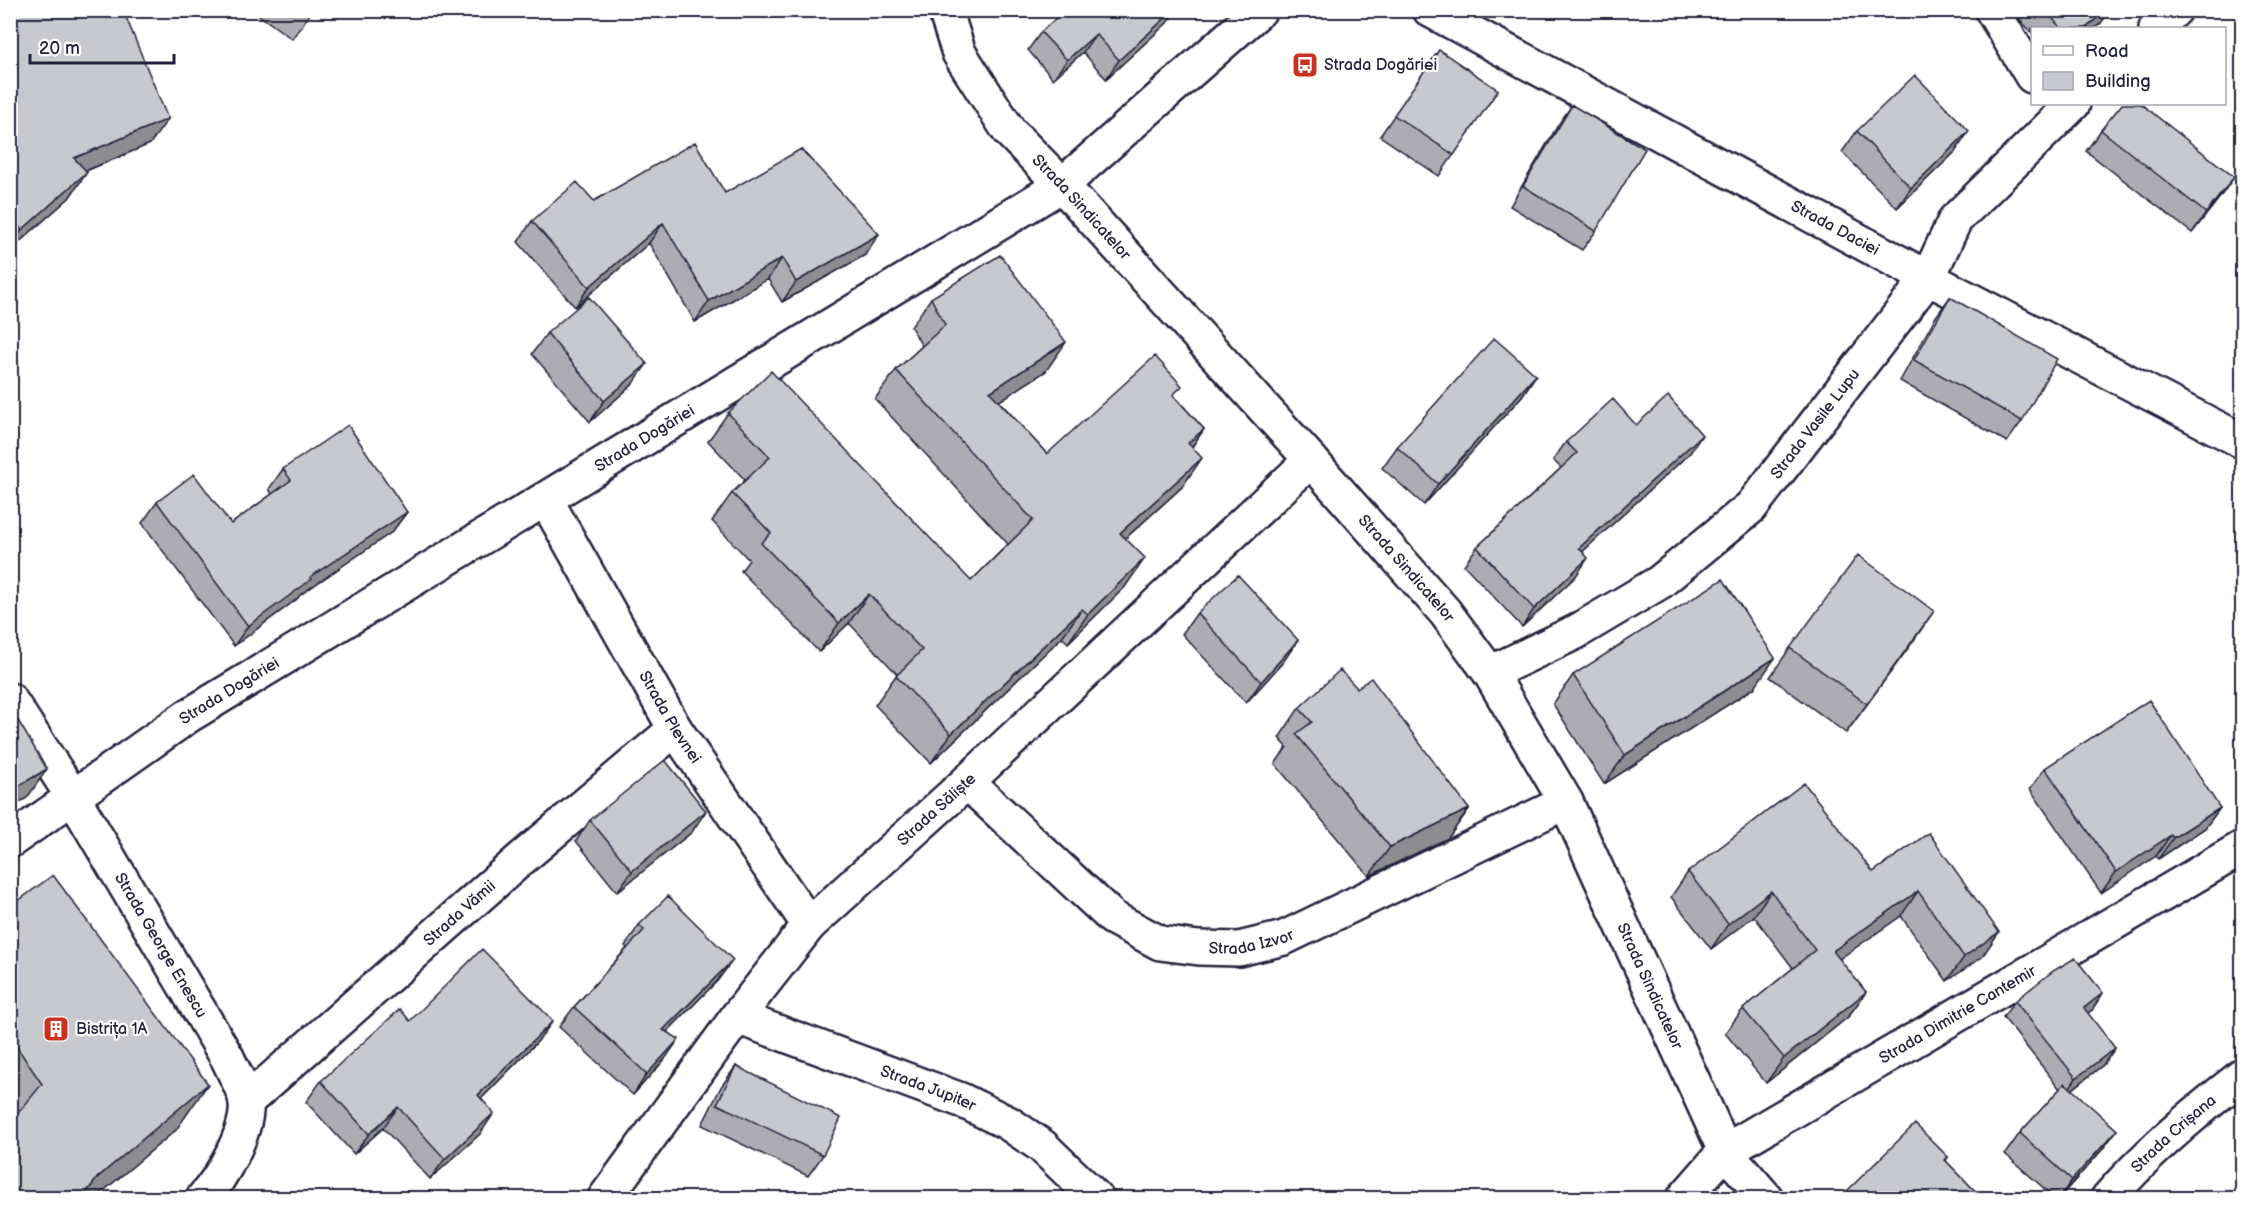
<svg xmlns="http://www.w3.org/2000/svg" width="2253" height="1209" font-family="'Balsamiq Sans',sans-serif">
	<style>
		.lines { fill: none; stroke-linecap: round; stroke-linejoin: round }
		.street-casing { stroke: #22223b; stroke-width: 38 }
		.secondary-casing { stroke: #22223b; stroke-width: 38 }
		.street { stroke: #fff; stroke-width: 33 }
		.secondary { stroke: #fff; stroke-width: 33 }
		.wall { fill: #acacb2; stroke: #22223b; stroke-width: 1.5 }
		.shaded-wall { fill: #8c8c91; stroke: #22223b; stroke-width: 1.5 }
		.building { fill: #c8c8cf; stroke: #22223b; stroke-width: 1.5 }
		.labels { text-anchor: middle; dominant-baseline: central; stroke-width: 4.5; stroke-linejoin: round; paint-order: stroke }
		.poi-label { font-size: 16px; fill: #22223b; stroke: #fff; text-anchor: start }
		.street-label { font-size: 16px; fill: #22223b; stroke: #fff }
	</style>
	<rect width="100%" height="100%" fill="#fff"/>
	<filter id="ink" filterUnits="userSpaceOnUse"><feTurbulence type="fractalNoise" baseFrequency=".0167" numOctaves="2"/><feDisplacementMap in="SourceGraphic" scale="12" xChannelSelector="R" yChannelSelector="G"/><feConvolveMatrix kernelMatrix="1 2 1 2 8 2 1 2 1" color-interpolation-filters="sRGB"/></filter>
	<g filter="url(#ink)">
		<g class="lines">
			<!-- street casing -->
			<g class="street-casing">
				<g id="street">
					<path id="s1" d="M1430,10L1928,278L2242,441"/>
					<path d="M1992,10L2032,76"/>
					<path d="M2156,28L2175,10"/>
					<path id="s2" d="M546,500L675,729L809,925"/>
					<path id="s3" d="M1490,673L1576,632L1660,582L1751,507L1928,278L1955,220L2073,104"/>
					<path id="s4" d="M967,782L1113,918L1160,943L1199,948L1239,949L1284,938L1566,802"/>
					<path d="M10,841L73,797"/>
					<path id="s5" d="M737,1017L961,1100L1008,1123L1042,1146L1096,1198"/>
					<path id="s6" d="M246,1102L521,859L675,729"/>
					<path id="s7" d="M605,1198L737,1017L809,925L967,782L1311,460"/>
					<path id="s8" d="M1684,1198L1725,1151L2242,848"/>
					<path id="s9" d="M2108,1198C2148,1152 2194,1113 2242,1076"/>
				</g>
			</g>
			<!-- secondary casing -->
			<g class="secondary-casing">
				<g id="secondary">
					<path id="s10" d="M945,10L959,53L1009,131L1062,185L1311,460L1445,612L1490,673L1566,802L1725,1151L1766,1198"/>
					<path id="s11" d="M10,700L73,797L228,1059C233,1071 245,1091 246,1103C249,1130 221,1179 203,1198"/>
					<path id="s12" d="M73,797L188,716L1062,185L1260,10"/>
				</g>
			</g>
			<!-- street -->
			<use href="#street" class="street"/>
			<!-- secondary -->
			<use href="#secondary" class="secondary"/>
		</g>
		<!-- wall -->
		<path class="wall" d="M10,10L150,144L86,171L87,172L69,198L10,250Z
			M252,10H313L292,39Z
			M1065,10H1176L1167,23L1106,79L1083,52L1053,79L1028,50L1041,32Z
			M2014,10H2110L2101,23L2095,28H2032V33L2017,16Z
			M1439,50L1498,90L1439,176L1380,136Z
			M1572,105L1596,231L1582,250L1510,206L1558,125Z
			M2101,130L2234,177L2220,197L2192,233L2086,151Z
			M1857,131H1969L1955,152L1897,208L1842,152Z
			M725,193L865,255L782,302L768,279L695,322L649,243L575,307L518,242L532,221L594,201Z
			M1950,297L2022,421L2007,442L1900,381L1935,318Z
			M931,298L1046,371L999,401L1047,454L1175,397L1204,429L1192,447L1182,487L1126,538L1125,587L1068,643L1062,637L931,763L875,705L897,674L849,623L819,652L741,571L749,560L712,521L732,493L745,480L708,441L728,413L971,581L1008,544L875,399L896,370L922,346L911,327Z
			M547,333L632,385L590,422L532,354Z
			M1536,375L1522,396L1424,505L1382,468L1397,447Z
			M1636,425L1690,453L1582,552L1576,576L1522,627L1464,565L1477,547L1561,468L1553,460L1566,442Z
			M283,469L407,512L392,532L300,595L297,599L234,646L142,523L157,502L231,524L272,494L269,489Z
			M1197,613L1284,661L1246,703L1182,634Z
			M1914,640L1846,733L1770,677L1790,648Z
			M1573,675L1754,688L1604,784L1553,704Z
			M2242,682V700L2236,692Z
			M1299,708L1469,809L1448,838L1369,876L1275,764L1287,747L1279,738Z
			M2045,768L2220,808L2205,828L2158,859L2156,856L2101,893L2030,789Z
			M590,820L692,832L617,892L576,841Z
			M1929,833L1982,957L1947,981L1901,916L1839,959L1866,992L1848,1017L1766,1083L1725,1033L1743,1009L1793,968L1754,916L1711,949L1671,897L1688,872H1873Z
			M10,907L176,1130L95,1198H10Z
			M639,925L718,980L667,1032L665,1059L633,1095L559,1027L574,1007L627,948L625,946Z
			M2015,1001L2092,1010L2087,1013L2115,1048L2103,1065L2072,1090L2117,1130L2102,1150L2059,1198H2055L2005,1154L2020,1133L2060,1089L2003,1017Z
			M410,1021L538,1041L481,1099L480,1134L430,1179L383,1128L354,1154L306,1102L321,1081Z
			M736,1066L823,1155L808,1176L702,1125L721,1087Z
			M1948,1157L1946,1161L1982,1198H1841L1845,1193Z"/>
		<!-- shaded-wall -->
		<path class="shaded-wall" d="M1174,10H1176L1167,23L1106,79L1119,60Z
			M2106,10H2110L2101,23L2095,28H2086Z
			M1096,34L1083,52L1053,79L1067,60Z
			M168,119L150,144L56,183L74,158Z
			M1969,131L1955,152L1897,208L1911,188Z
			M87,172L69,198L10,250V247L22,230Z
			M2234,177L2220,197L2192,233L2206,213Z
			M663,223L649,243L575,307L589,287Z
			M879,234L865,255L782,302L796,282Z
			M782,258L768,279L695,322L709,301Z
			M1066,342L1046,371L970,420L990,392Z
			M647,364L632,385L590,422L604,401Z
			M1536,375L1522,396L1424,505L1438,484Z
			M1204,429L1184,458L1188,443Z
			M1702,435L1690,453L1566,567L1579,548Z
			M1202,458L1182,487L1100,561L1120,533Z
			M407,512L392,532L300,595L297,599L234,646L248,626L310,577Z
			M1145,558L1125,587L1068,643L1088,614Z
			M1588,558L1576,576L1522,627L1534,609Z
			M869,594L849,623L819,652L839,623Z
			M1082,609L1062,637L931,763L951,734Z
			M1934,611L1914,640L1846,733L1867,704Z
			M1298,640L1284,661L1246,703L1261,682Z
			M1775,658L1754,688L1604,784L1625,755Z
			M47,769L27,798L10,808V791Z
			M2220,808L2205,828L2158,859L2173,838Z
			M1469,809L1448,838L1369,876L1390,847Z
			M706,811L692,832L617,892L632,871Z
			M2171,835L2156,856L2101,893L2116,872Z
			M1771,891L1754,916L1711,949L1728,924Z
			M1918,891L1901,916L1815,976L1833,951Z
			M1999,932L1982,957L1947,981L1964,957Z
			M733,960L718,980L648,1051L663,1030Z
			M1866,992L1848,1017L1766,1083L1784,1058Z
			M2103,993L2092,1010L2072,1025L2084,1008Z
			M553,1021L538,1041L464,1116L478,1095Z
			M679,1039L665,1059L633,1095L647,1074Z
			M2115,1048L2103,1065L2065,1095L2076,1078Z
			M208,1084L176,1130L95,1198H82L98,1177Z
			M398,1107L383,1128L354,1154L369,1134Z
			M494,1113L480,1134L430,1179L445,1159Z
			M2117,1130L2102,1150L2059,1198L2072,1180Z"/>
		<!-- building -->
		<path class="building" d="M10,10H123L168,119L74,158L87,172L22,230L10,217V112L20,104L10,81Z
			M1065,10H1174L1119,60L1096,34L1067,60L1041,32Z
			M2045,10H2106L2086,28H2061Z
			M1439,50L1498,90L1454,155L1394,115Z
			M1915,75L1969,131L1911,188L1857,131Z
			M2122,104H2141L2234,177L2206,213L2101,130Z
			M1572,105L1645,149L1596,231L1523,186Z
			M695,142L725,193L801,149L879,234L796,282L782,258L709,301L663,223L589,287L532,221L577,182L594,201Z
			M1000,255L1066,342L990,392L1047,454L1155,356L1182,386L1173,395L1204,429L1188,443L1202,458L1120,533L1145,558L1088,614L1082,609L951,734L896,676L922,650L869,594L839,623L761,543L771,533L732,493L770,457L728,413L771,371L971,581L1033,520L896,370L945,325L931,298Z
			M589,297L647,364L604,401L547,333Z
			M1950,297L2057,359L2022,421L1914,360Z
			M1494,338L1536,375L1438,484L1397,447Z
			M1668,396L1702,435L1579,548L1588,558L1534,609L1477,547L1577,453L1566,442L1613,399L1636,425Z
			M348,425L407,512L310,577L312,579L248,626L157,502L194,474L231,524L291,480L283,469Z
			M1858,555L1934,611L1867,704L1790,648Z
			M1238,575L1298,640L1261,682L1197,613Z
			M1723,579L1775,658L1625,755L1573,675Z
			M1340,670L1357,688L1371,678L1469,809L1390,847L1296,734L1312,722L1299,708Z
			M2149,700L2220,808L2173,838L2171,835L2116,872L2045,768Z
			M10,707L47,769L10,791Z
			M665,760L706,811L632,871L590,820Z
			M1804,783L1873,872L1929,833L1999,932L1964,957L1918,891L1833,951L1866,992L1784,1058L1743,1009L1815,950L1771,891L1728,924L1688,872Z
			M53,875L208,1084L98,1177L82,1198H10V1123L42,1084L10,1037V907Z
			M668,896L733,960L663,1030L679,1039L647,1074L574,1007L644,930L639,925Z
			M482,949L553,1021L478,1095L494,1113L445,1159L398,1107L369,1134L321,1081L400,1009L410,1021Z
			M2075,958L2103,993L2084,1008L2115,1048L2076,1078L2015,1001L2053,971Z
			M736,1066L841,1118L823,1155L717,1104Z
			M2065,1083L2117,1130L2072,1180L2020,1133Z
			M1915,1124L1948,1157L1945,1160L1982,1198H1851L1845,1193Z"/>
	</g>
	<!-- icons -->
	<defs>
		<g id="bus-square" transform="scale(1.35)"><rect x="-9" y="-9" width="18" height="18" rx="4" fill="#c8321e" stroke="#fff"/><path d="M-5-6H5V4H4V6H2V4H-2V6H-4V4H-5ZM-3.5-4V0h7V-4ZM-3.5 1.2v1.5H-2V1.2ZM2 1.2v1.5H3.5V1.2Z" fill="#fff"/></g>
		<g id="building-square" transform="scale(1.35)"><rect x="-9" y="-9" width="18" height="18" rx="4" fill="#c8321e" stroke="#fff"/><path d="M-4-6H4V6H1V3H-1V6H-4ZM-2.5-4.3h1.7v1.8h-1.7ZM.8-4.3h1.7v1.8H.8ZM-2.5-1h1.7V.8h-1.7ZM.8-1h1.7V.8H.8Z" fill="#fff"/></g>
	</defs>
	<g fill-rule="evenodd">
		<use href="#bus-square" x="1305" y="65"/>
		<use href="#building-square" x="56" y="1029"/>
	</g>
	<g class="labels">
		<!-- poi labels -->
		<g class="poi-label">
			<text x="1324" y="65">Strada Dogăriei</text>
			<text x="76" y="1029">Bistrița 1A</text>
		</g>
		<!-- street labels -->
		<g class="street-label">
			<text stroke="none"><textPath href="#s10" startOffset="243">Strada Sindicatelor</textPath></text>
			<text stroke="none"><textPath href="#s1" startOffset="460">Strada Daciei</textPath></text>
			<text stroke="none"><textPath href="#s3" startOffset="416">Strada Vasile Lupu</textPath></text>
			<text stroke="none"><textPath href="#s12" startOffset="675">Strada Dogăriei</textPath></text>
			<text stroke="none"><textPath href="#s10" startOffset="729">Strada Sindicatelor</textPath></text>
			<text stroke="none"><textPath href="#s12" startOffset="189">Strada Dogăriei</textPath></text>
			<text stroke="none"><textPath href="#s2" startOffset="250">Strada Plevnei</textPath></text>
			<text stroke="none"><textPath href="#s7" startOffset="513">Strada Săliște</textPath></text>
			<text stroke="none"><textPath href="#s6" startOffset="285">Strada Vămii</textPath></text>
			<text stroke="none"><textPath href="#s4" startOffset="345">Strada Izvor</textPath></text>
			<text stroke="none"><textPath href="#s11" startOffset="288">Strada George Enescu</textPath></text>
			<text stroke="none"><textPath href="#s10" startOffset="1215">Strada Sindicatelor</textPath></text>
			<text stroke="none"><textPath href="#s8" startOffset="332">Strada Dimitrie Cantemir</textPath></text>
			<text stroke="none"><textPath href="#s5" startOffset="204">Strada Jupiter</textPath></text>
			<text stroke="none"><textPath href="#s9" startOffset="92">Strada Crișana</textPath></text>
		</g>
	</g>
	<!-- margin -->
	<rect width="2253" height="1209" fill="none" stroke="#fff" stroke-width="36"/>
	<rect x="18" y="18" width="2217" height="1173" fill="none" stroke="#22223b" stroke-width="2" filter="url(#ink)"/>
	<!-- legend -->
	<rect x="2031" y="27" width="195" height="78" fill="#ffffff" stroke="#a7a7b1" stroke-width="1.5"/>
	<rect x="2043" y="46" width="30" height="9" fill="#ffffff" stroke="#a7a7b1" stroke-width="1.5"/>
	<text x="2085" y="57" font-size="18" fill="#22223b">Road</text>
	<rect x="2043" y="72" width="30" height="18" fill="#c8c8cf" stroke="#a7a7b1" stroke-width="1.5"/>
	<text x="2085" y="87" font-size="18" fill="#22223b">Building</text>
	<!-- scale -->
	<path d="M30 54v9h144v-9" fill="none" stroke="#22223b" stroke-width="3"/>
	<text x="39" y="54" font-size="18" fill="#22223b" stroke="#ffffff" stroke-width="4.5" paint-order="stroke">20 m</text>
</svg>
